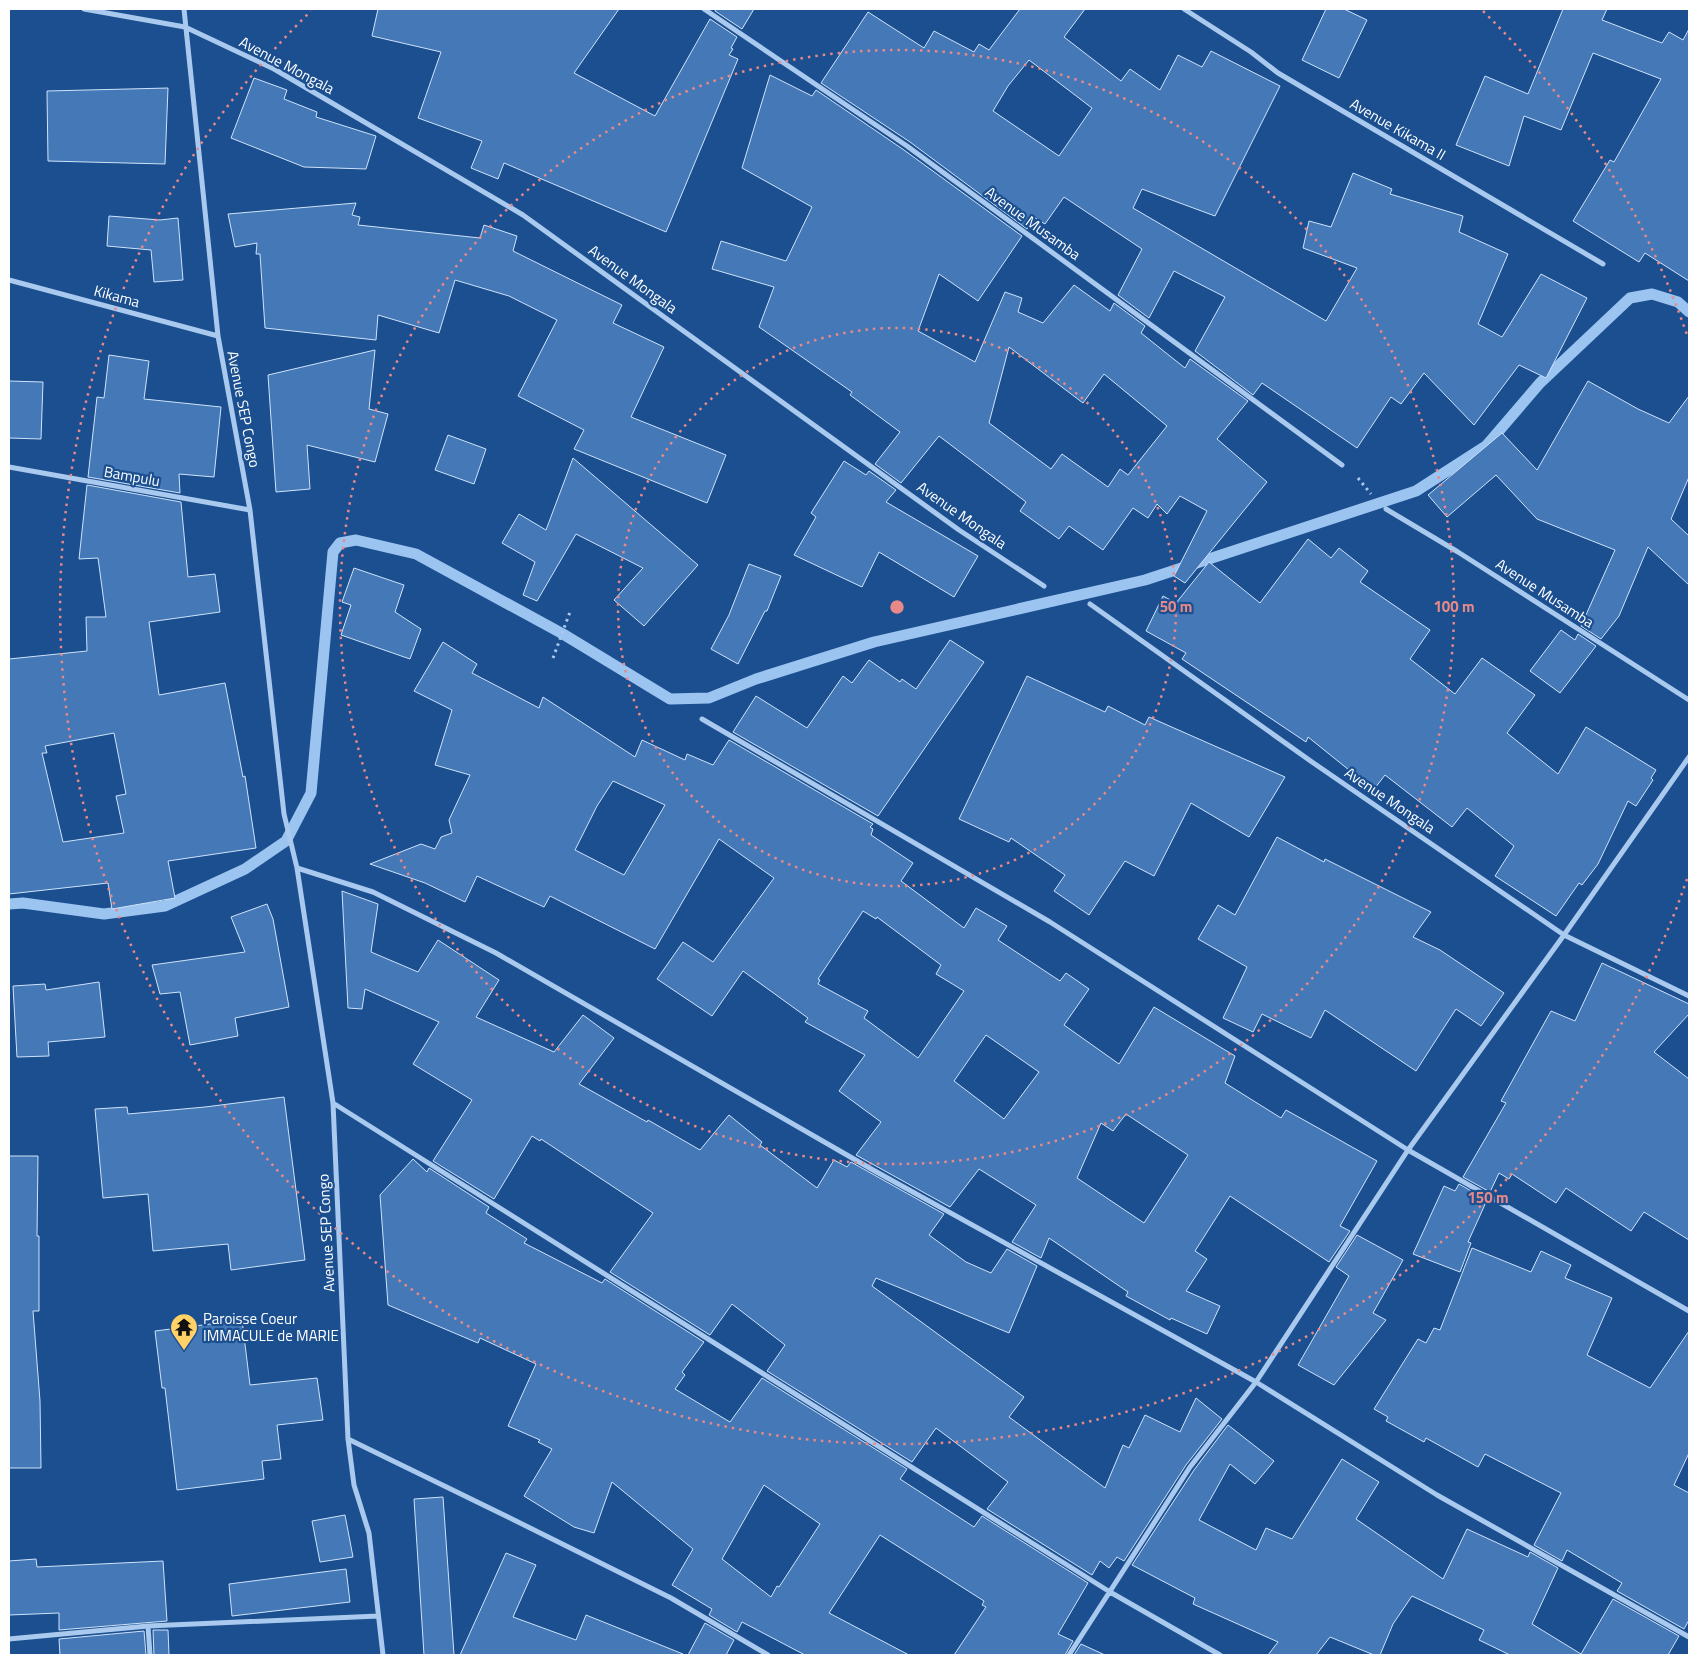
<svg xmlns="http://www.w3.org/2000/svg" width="1698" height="1664" font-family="'Titillium Web',sans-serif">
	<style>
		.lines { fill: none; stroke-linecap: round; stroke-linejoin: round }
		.stream { stroke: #9cc4f0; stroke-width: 11 }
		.building { fill: #4478b7; stroke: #cfe3fa; fill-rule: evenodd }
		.path { stroke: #a9c9ee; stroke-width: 3; stroke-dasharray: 2.5 4; stroke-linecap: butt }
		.minor { stroke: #a9c9ee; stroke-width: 5 }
		.ring { fill: none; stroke: #e88989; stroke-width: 2.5; stroke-dasharray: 2.5 5 }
		.labels { text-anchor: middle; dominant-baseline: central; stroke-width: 4.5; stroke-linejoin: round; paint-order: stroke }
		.street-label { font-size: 15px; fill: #fff; stroke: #1b4f8f }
		.poi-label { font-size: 15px; fill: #fff; stroke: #1b4f8f; text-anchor: start }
		.centre { fill: #e88989; stroke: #1b4f8f; stroke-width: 2.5 }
		.ring-label { font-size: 15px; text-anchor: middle; font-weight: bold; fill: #e88989; stroke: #1b4f8f; stroke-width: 4.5; stroke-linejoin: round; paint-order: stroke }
	</style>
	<rect width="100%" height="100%" fill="#1b4f8f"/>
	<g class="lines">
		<!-- stream -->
		<path class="stream" d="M9,904L23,903L104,914L165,906L245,869L286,841L311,793L333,552L340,543L356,540L416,554L563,634L670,699L709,698L756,679L874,642L1145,580L1416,491L1486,446L1540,383L1630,298L1652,294L1678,302L1689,312"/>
	</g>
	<!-- building -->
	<path class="building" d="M378,9H619L574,73L655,116L710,19L737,37L731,48L733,49L729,55L738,59L666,232L504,163L498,179L471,168L482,141L418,118L441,52L372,36Z
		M716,9H754L742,29L715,11Z
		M1020,9H1085L1064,37L1121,81L1130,69L1160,90L1178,55L1202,67L1211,51L1280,86L1215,216L1142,189L1133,208L1326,321L1357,268L1303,248L1309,221L1331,227L1353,173L1392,189L1390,194L1463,216L1459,232L1508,254L1478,324L1502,337L1541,274L1587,298L1546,378L1519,365L1474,425L1424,373L1401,404L1391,397L1357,448L1262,383L1253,395L1195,351L1225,297L1174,271L1149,318L1118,295L1142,249L1064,197L1045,224L1035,218L1027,229L910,142L821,83L868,12L924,48L934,31L974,52L979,44L989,50ZM1029,60L1092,108L1059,156L993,111L1008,86Z
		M1326,9H1344L1367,20L1339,78L1302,60Z
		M1563,9H1607L1602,20L1662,43L1669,32L1683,40L1689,29V281L1645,253L1639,262L1573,221L1610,160L1614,162L1661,79L1593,53L1561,130L1524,116L1509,166L1456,145L1485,76L1528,94Z
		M770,75L812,96L816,90L904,150L1022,236L978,301L939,274L918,331L975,362L1005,292L1022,298L1018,312L1043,323L1074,285L1110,311L1114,303L1145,326L1141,333L1185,368L1190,359L1248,401L1217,439L1267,482L1185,583L1174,576L1207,511L1180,496L1167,514L1157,504L1148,518L1133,508L1103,550L1069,526L1059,539L1020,511L1026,502L939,436L901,483L875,464L900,432L850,395L852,392L759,327L774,287L712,269L721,241L786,261L812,207L742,168ZM1009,347L1083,403L1104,374L1167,426L1128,475L1120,469L1108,487L1062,454L1051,469L989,423Z
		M254,78L287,90L284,99L317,112L316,117L376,136L366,169L304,167L231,138Z
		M168,88L165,164L48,161L47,91Z
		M356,203L352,215L360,217L358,225L480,238L484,225L517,236L513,251L622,305L613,323L664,347L631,417L726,455L707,503L574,449L584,430L518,396L557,320L509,296L455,280L439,333L378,315L376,340L265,328L260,254H256L257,243L235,247L228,214Z
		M109,216L160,220L178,218L183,280L154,282L151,250L107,246Z
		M375,350L369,409L388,414L375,462L307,445L310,489L276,492L268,375Z
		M109,355L149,361L144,399L221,407L214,477L179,474L180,493L88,477L97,397L104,398Z
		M9,381L43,382L41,439L9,438Z
		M1588,381L1638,409L1669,423L1689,396V477L1671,519L1689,536V585L1648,547L1619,616L1601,639L1581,626L1615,550L1537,519L1496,475L1447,517L1428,495L1502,433L1537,470Z
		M448,435L486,449L474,484L435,470Z
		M573,458L698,565L644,626L614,600L643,568L576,534L537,601L523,595L535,562L502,543L519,514L546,530Z
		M844,461L866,475L869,471L896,490L886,502L978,556L954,597L879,552L862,587L794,555L816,517L811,513Z
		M87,485L181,502L188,577L215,574L220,612L149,622L159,695L225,683L243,777L245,776L256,848L168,861L175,898L112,909L108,883L9,894V659L87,651L86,617H106L98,558L79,559ZM114,733L126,794L116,796L124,833L63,842L42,753H47L45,746Z
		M1308,539L1331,558L1339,548L1368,571L1360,582L1430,630L1410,659L1455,694L1482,658L1535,695L1507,733L1558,774L1586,727L1656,770L1651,778L1653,780L1636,806L1628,801L1598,864L1582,885L1579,883L1556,916L1495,876L1514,846L1467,808L1452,827L1385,775L1375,788L1354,774L1308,737L1306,742L1182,659L1186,653L1146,631L1163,596L1176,603L1209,562L1260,603Z
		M749,564L781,576L767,611H765L738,664L711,649L729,615Z
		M354,568L404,585L395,612L421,629L410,659L341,635L351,605L342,602Z
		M1561,630L1575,640L1578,634L1596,646L1560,693L1530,671Z
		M950,640L984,662L878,816L733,732L756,696L807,728L843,676L852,683L869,660L900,682L902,679L916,689Z
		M443,642L477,664L472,673L539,708L543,697L635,757L642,740L685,760L687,754L713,765L729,740L873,824L870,827L873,829L871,835L913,863L901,881L964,928L976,908L1007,926L998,940L1060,981L1066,973L1089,989L1064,1025L1119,1064L1154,1007L1235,1056L1225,1083L1281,1118L1286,1110L1377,1161L1340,1226L1350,1231L1329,1262L1230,1196L1195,1251L1207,1259L1186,1291L1220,1306L1207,1334L1171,1318L1170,1320L1126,1296L1128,1292L1049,1238L1041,1258L1012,1242L1036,1205L979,1169L950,1207L856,1155L881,1122L839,1091L865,1055L805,1022L808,1018L743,971L712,1016L657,979L683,942L713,962L774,878L719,839L655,949L550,896L544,907L477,876L465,902L425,883L370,864L421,844L435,849L441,837L452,833L449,820L470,775L435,765L452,710L414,691ZM613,781L665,805L624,875L575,850L597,806ZM863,911L876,919L877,917L941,965L936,974L964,991L918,1058L864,1018L868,1011L818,984L820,980L818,979ZM986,1035L1039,1072L1004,1119L954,1081ZM1126,1114L1188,1155L1144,1223L1077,1178L1101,1123L1113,1131Z
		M1027,676L1105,712L1108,706L1145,725L1149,717L1285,777L1249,837L1191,803L1154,876L1125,861L1089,915L1054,891L1065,875L1011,838L1009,842L959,819Z
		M1277,837L1324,862L1325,859L1431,912L1413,937L1440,950L1504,993L1481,1026L1456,1009L1416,1071L1325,1010L1311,1038L1262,1014L1253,1032L1223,1018L1247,967L1198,939L1218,905L1235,915Z
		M342,891L378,904L371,952L418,972L438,940L499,980L476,1017L554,1052L583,1015L614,1038L579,1084L647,1122L648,1120L700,1150L729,1115L762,1142L760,1145L817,1188L834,1160L847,1167L851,1162L944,1214L929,1235L966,1262L991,1273L1007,1249L1037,1266L1009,1333L876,1278L872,1286L1024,1397L1009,1417L1105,1488L1123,1445L1129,1448L1145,1415L1180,1432L1196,1398L1222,1419L1186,1465L1124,1561L1117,1557L1109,1568L1100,1561L1092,1575L987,1509L1008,1482L936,1428L912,1462L767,1371L785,1345L732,1304L710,1335L610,1272L653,1213L541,1139L540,1141L532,1136L494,1199L433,1161L472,1100L413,1064L439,1022L365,989L362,1009L348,1008Z
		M267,904L273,919L289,1007L235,1018L238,1036L190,1045L180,992L160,994L152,965L245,952L231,917Z
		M1602,963L1689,1004V1014L1654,1052L1689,1079V1240L1644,1212L1631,1231L1566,1188L1556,1203L1512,1174L1509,1179L1499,1173L1490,1192L1463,1177L1506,1103L1501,1101L1551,1011L1575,1021Z
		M99,982L105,1037L48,1042L49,1056L17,1057L13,986L45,984L46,990Z
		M284,1097L305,1260L231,1270L228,1244L153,1251L148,1194L103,1198L95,1109L127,1107L128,1114L205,1107Z
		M9,1156H38L37,1236H39V1311H33L40,1401L41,1468H9Z
		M413,1159L427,1172L429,1168L489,1207L486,1213L527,1239L524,1243L602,1283L605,1279L704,1342L682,1372L685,1375L675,1389L730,1422L762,1378L907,1469L900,1479L974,1527L982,1516L1088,1583L1058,1634L1073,1641L1065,1655H954L986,1607L982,1605L984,1601L880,1535L829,1613L909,1655H805L742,1622L737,1632L709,1615L712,1609L672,1585L693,1549L612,1482L594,1533L574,1527L524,1496L552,1449L538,1442L540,1440L508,1426L536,1364L480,1338L478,1343L388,1305L380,1195ZM764,1485L820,1524L779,1587L777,1586L771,1597L722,1559Z
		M1459,1184L1487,1200L1468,1242L1471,1243L1460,1272L1413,1254L1444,1186L1455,1191Z
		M1357,1235L1403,1260L1373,1313L1386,1320L1334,1385L1298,1365L1349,1276L1336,1267Z
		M1472,1248L1531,1272L1541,1251L1571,1265L1565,1278L1612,1298L1587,1355L1650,1388L1689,1331V1453L1674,1485L1689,1493V1620L1684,1629L1617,1591L1622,1583L1567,1550L1562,1561L1534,1545L1561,1493L1485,1454L1478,1467L1426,1438L1424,1442L1386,1421L1388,1417L1374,1409L1418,1339L1426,1343L1434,1328L1440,1330Z
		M242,1320L250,1385L317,1378L323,1420L277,1425L281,1459L262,1461L264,1479L177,1490L165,1388H162L155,1331Z
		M1228,1425L1274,1461L1255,1484L1230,1464L1199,1520L1256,1550L1266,1528L1292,1539L1342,1459L1379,1482L1356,1519L1443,1579L1467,1529L1528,1557L1530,1552L1558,1568L1532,1624L1581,1654L1613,1599L1679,1636L1668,1655H1510L1479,1640L1484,1630L1412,1596L1393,1624L1380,1655H1374L1330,1637L1316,1655H1268L1278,1642L1193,1604L1195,1598L1132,1565L1194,1470Z
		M443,1497L454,1655H424L414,1499Z
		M345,1515L353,1557L320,1562L312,1521Z
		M506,1553L536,1565L513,1617L576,1640L586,1615L683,1654V1655H460Z
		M36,1559L37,1567L163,1561L167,1621L59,1630V1613L9,1615V1561Z
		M346,1569L350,1602L232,1616L229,1584Z
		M705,1623L734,1640L726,1655H688Z
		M153,1630H168L169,1655H154Z
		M144,1631L146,1655H60L59,1639Z
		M1081,1644L1105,1655H1074Z"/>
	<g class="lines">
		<!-- path -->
		<path class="path" d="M1358,478L1371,494
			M553,658L570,612"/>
		<!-- minor -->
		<path class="minor" d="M84,9L185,27L274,69L523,215L959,530L1044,586
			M184,9L218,336L250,510L284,814L297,868L333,1103L348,1439L354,1485L369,1533L383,1655
			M704,9L907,146L1342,465
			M1184,9L1251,52L1278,73L1603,264
			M9,280L218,336
			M9,467L250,510
			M1386,509L1458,552L1689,700
			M1090,604L1312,762L1564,935L1689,996
			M702,719L1050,922L1408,1150L1689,1311
			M297,868L373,892L496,953L873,1170L1256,1382L1437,1495L1689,1637
			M333,1103L1110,1592L1220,1655
			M348,1439L508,1517L671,1598L768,1655
			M148,1626L150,1655
			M9,1639L148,1626L378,1616
			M1069,1655L1190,1467L1256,1382L1408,1150L1564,935L1689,757"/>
	</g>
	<!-- distance rings -->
	<g class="ring">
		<circle cx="897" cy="607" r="279"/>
		<circle cx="897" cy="607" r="557"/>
		<path d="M1687 879A836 836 0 1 1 311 11M1483 11A836 836 0 0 1 1687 335"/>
	</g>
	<!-- icons -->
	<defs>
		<g id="temple-pin" transform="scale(1.4375)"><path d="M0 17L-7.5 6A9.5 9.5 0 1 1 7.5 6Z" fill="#ffd166" stroke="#1b4f8f"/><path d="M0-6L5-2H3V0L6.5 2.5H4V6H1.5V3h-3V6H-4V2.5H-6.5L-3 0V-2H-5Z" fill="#111"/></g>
	</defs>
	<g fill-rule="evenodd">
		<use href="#temple-pin" x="184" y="1327"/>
	</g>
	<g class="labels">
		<!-- street labels -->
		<g class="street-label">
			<text transform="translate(287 65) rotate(28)">Avenue Mongala</text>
			<text transform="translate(1398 129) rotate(30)">Avenue Kikama II</text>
			<text transform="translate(1033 223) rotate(36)">Avenue Musamba</text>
			<text transform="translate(633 279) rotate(36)">Avenue Mongala</text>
			<text transform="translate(117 296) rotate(15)">Kikama</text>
			<text transform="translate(244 409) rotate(79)">Avenue SEP Congo</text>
			<text transform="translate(132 476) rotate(10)">Bampulu</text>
			<text transform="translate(962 515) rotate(35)">Avenue Mongala</text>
			<text transform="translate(1545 593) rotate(33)">Avenue Musamba</text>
			<text transform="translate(1390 800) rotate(34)">Avenue Mongala</text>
			<text transform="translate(326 1233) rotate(-93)">Avenue SEP Congo</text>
		</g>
		<!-- poi labels -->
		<g class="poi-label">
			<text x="203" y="1318">Paroisse Coeur<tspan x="203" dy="17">IMMACULE de MARIE</tspan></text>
		</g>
	</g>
	<circle cx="897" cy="607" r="8" class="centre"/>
	<g class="ring-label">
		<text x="1176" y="612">50 m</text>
		<text x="1454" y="612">100 m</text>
		<text x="1488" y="1203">150 m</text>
	</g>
	<!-- border -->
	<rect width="1698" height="1664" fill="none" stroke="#ffffff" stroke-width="20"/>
</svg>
